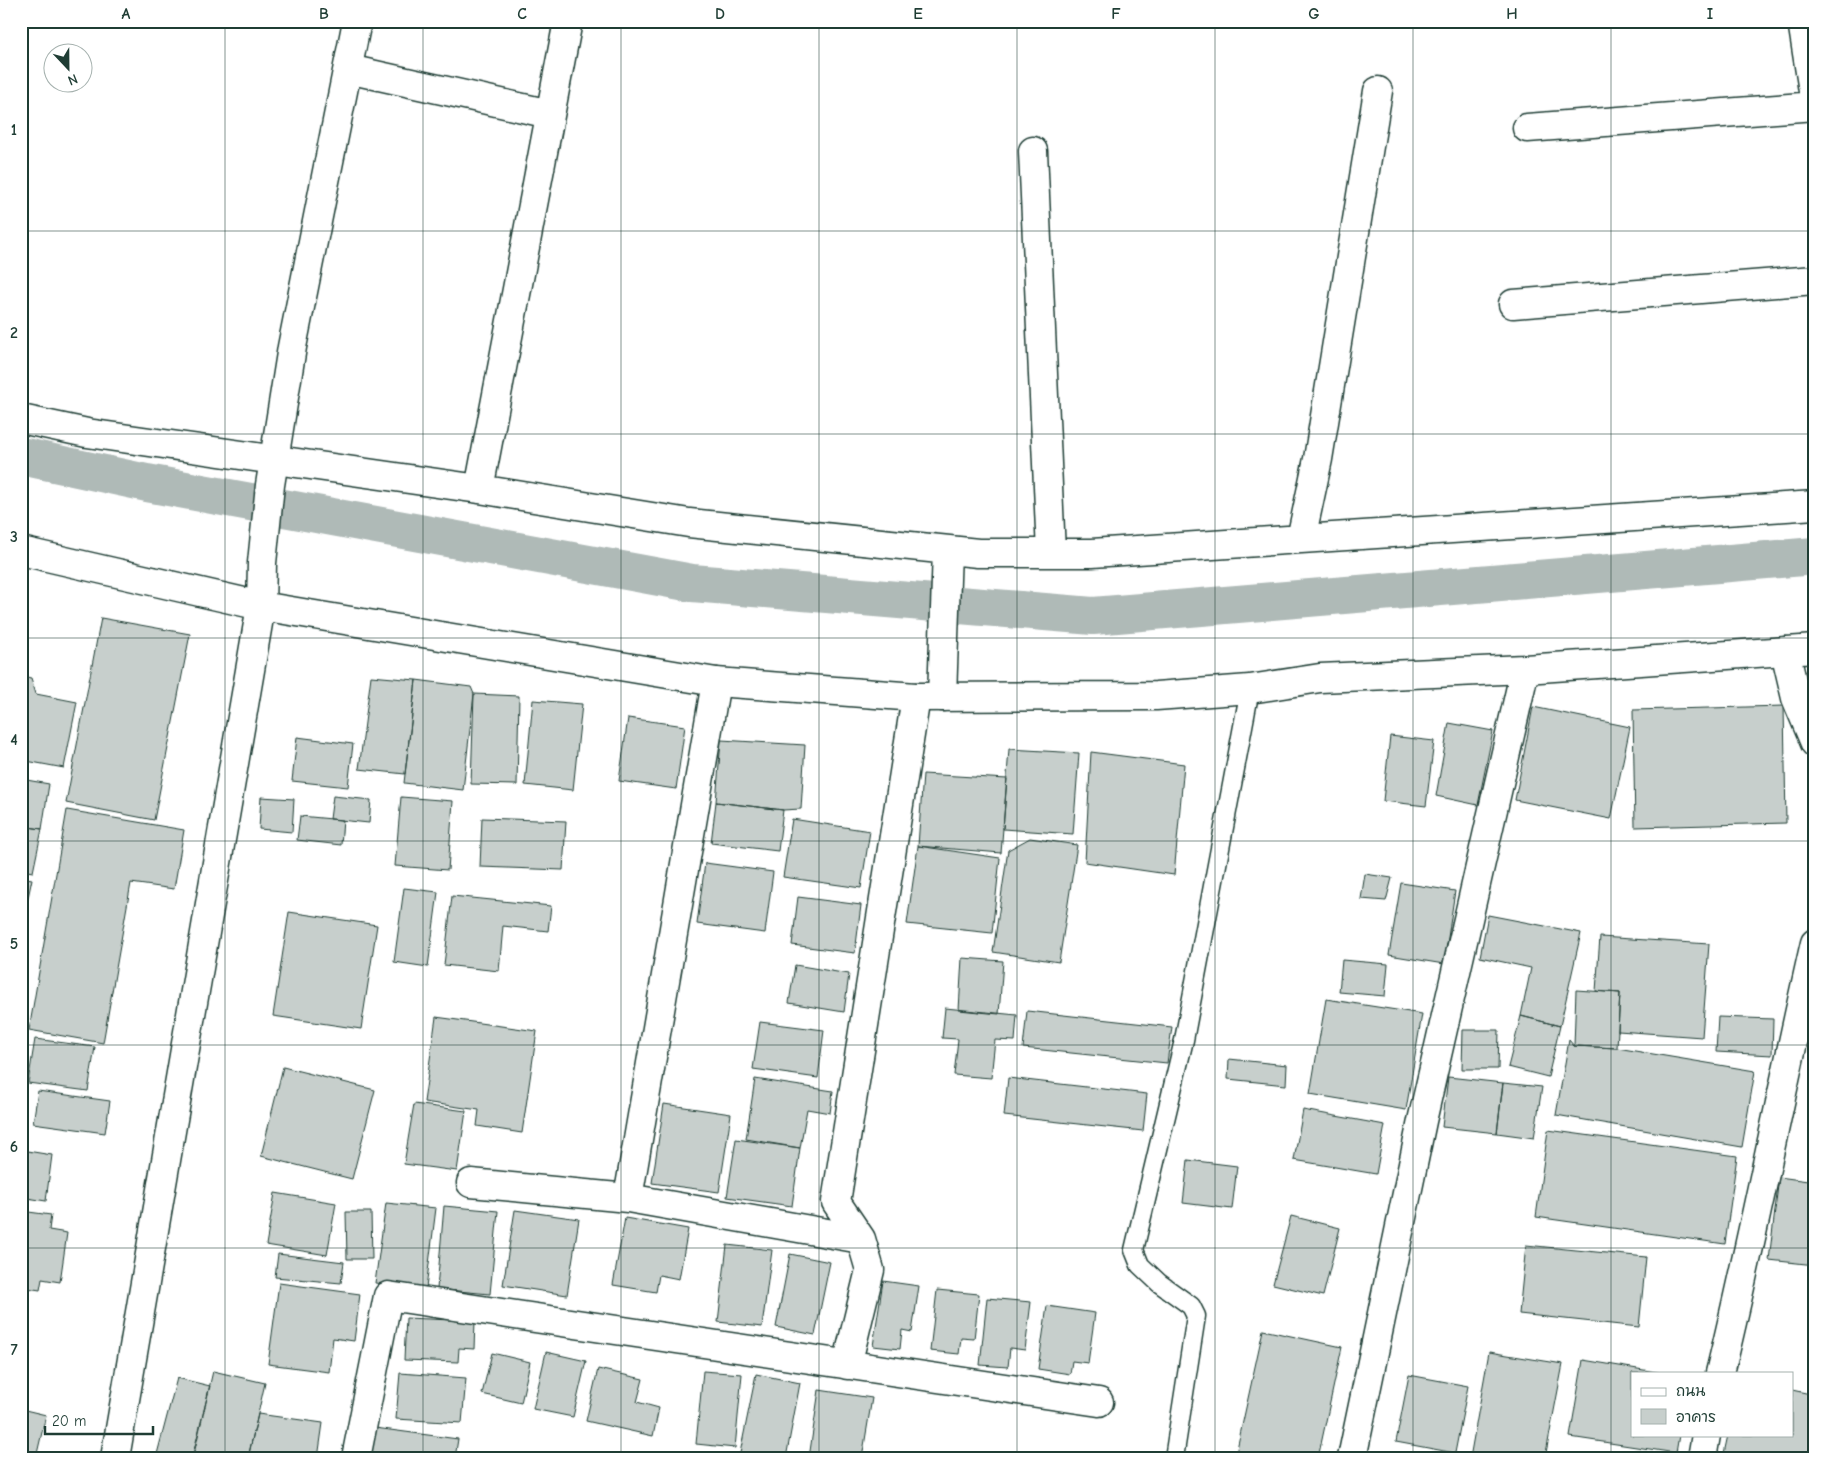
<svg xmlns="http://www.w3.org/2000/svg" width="1836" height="1479" font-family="'Comic Neue','Playpen Sans Thai',sans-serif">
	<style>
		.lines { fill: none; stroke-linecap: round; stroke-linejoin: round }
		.canal { stroke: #afbab7; stroke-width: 38 }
		.building { fill: #c7cfcc; stroke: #1f3d34 }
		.lane-casing { stroke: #1f3d34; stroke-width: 21 }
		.street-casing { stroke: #1f3d34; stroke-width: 31 }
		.secondary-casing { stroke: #1f3d34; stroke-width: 31 }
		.lane { stroke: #fff; stroke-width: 18 }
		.street { stroke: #fff; stroke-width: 28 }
		.secondary { stroke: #fff; stroke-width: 28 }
		.grid { fill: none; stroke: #1f3d34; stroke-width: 1; stroke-opacity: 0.55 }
		.neatline { fill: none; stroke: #1f3d34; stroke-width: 2 }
		.grid-label { font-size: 16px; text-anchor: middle; font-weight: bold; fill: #1f3d34 }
	</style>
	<rect width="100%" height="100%" fill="#fff"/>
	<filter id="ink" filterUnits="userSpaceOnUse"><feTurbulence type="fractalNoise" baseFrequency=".02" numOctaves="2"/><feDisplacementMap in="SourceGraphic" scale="10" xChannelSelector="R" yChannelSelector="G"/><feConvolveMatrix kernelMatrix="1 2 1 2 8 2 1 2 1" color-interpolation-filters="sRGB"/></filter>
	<g filter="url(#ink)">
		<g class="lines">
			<!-- canal -->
			<path class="canal" d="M21,456L147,483L692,583L1093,616L1815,556"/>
		</g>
		<!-- building -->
		<path class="building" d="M101,618L190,634L154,820L66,803Z
			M21,676L31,678L36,694L77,702L64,768L21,760L23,745H21Z
			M371,676L416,680L405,774L359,769Z
			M416,680L471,687L474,694L463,790L404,783Z
			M474,694L519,696L517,785L471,784Z
			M533,700L582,704L573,790L525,785Z
			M1784,706L1786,823L1635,827L1633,710Z
			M1533,707L1630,727L1611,819L1515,800Z
			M628,718L685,726L676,789L619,781Z
			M1449,723L1493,731L1478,805L1436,796Z
			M1390,736L1434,741L1426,806L1383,801Z
			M297,737L353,744L348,787L292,781Z
			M721,740L805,745L801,809L783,810L716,802Z
			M1009,749L1079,753L1073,834L1003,829Z
			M1091,752L1184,764L1174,875L1085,862Z
			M923,774L1007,779L1001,853L918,846Z
			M21,779L49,784L42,829L21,826Z
			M333,796L371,800L369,823L330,819Z
			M261,797L294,799L292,832L259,829Z
			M401,797L453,801L448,870L395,866Z
			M716,802L783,810L778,851L711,843Z
			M67,810L184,830L174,889L131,883L103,1043L29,1030Z
			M300,816L343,820L341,845L297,840Z
			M482,818L566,821L563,870L480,867Z
			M792,819L870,831L861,888L783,877Z
			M21,826L42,829L33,872L21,870Z
			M1030,838L1077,845L1059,962L993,952L1008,850Z
			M918,846L1000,858L992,933L907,924Z
			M705,863L773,872L765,933L697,924Z
			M1365,874L1392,878L1386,901L1361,899Z
			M21,877L32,879L23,921H21Z
			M1401,883L1455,891L1444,964L1389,955Z
			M404,888L438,892L428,967L394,962Z
			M452,896L551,906L548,931L503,926L499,971L444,965Z
			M798,897L861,905L855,953L792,945Z
			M289,912L377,925L361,1029L273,1016Z
			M1488,915L1581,933L1560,1026L1521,1016L1531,968L1480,957Z
			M1600,937L1709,944L1702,1037L1618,1031L1620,993L1596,991Z
			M962,958L1003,961L999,1014L959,1010Z
			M1342,960L1388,964L1385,996L1339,992Z
			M795,965L849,974L844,1012L789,1003Z
			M1576,990L1620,993L1617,1048L1574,1046Z
			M1326,999L1422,1014L1406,1110L1310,1094Z
			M945,1008L1017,1015L1015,1041L995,1040L991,1078L954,1075L958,1039L942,1038Z
			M1027,1011L1172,1027L1167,1063L1023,1048Z
			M1521,1016L1560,1026L1548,1077L1508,1067Z
			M436,1017L537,1031L522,1133L477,1126L479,1110L424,1102Z
			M1718,1017L1773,1019L1772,1055L1716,1052Z
			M760,1022L824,1030L818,1078L753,1069Z
			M1463,1030H1499L1498,1069H1462Z
			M35,1039L95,1047L88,1091L28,1083Z
			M1569,1040L1574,1046L1617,1048L1755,1071L1742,1147L1556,1115Z
			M1229,1059L1287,1065L1286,1085L1228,1079Z
			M283,1067L375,1090L352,1179L261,1156Z
			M1448,1077L1503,1083L1497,1133L1442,1127Z
			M1008,1078L1147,1094L1143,1131L1004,1116Z
			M755,1079L833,1091L830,1113L807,1109L800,1148L746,1139Z
			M1503,1083L1542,1087L1534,1138L1497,1133Z
			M38,1091L110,1101L105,1133L33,1123Z
			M414,1104L466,1111L457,1171L404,1164Z
			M664,1104L731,1114L719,1192L652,1183Z
			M1303,1110L1385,1125L1376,1174L1294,1160Z
			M1548,1130L1737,1156L1725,1244L1536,1217Z
			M736,1139L800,1148L792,1206L727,1197Z
			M21,1150L52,1155L46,1201L21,1197Z
			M1188,1160L1237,1166L1232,1209L1183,1203Z
			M1779,1177L1815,1182V1265L1769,1260Z
			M275,1193L336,1203L327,1255L266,1245Z
			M386,1203L436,1208L426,1288L375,1283Z
			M444,1206L498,1211L490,1294L437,1289Z
			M515,1210L579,1219L567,1295L503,1285Z
			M21,1211L51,1215L49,1230L67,1233L60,1282L42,1279L40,1290L21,1287Z
			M346,1212H371L372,1259H347Z
			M1291,1216L1340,1228L1323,1296L1273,1284Z
			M625,1218L688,1229L679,1279L659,1275L656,1292L613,1285Z
			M727,1245L772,1250L762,1327L718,1322Z
			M1526,1245L1646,1257L1639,1327L1519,1314Z
			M278,1254L344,1262L341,1283L275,1277Z
			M790,1254L830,1262L815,1335L776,1327Z
			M883,1281L919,1286L912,1332L902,1330L900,1349L873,1346Z
			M279,1283L360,1294L354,1341L333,1338L329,1372L268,1364Z
			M937,1290L979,1294L974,1339L961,1338L959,1354L930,1351Z
			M987,1298L1031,1302L1025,1350L1010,1348L1008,1367L980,1365Z
			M1047,1306L1095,1313L1088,1363L1072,1361L1070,1374L1038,1369Z
			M406,1318L475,1321L474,1349L459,1348L458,1362L404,1360Z
			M1263,1330L1342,1347L1318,1458H1235Z
			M546,1352L586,1361L573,1417L533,1409Z
			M1489,1352L1563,1364L1545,1458H1470Z
			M492,1353L530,1362L521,1403L482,1394Z
			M1583,1360L1662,1373H1632V1435H1679L1676,1453L1570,1437Z
			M598,1369L643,1379L637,1402L659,1408L653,1436L586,1421Z
			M213,1371L265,1383L248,1458H193Z
			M703,1371L742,1374L735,1448L696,1444Z
			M400,1373L466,1378L462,1423L396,1419Z
			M756,1374L800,1383L786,1458H739Z
			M1409,1375L1468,1386L1455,1453L1396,1442Z
			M177,1378L210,1386L192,1458H156Z
			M819,1390L872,1398L862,1458H809Z
			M1792,1390L1815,1395V1458H1723L1728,1435H1792Z
			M21,1409L46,1415L36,1458H21Z
			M258,1414L323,1423L318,1458H248Z
			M375,1428L458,1439L455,1458H371Z"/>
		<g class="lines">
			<!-- lane casing -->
			<g class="lane-casing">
				<path id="lane" d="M1174,1458L1196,1316L1191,1306L1159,1283L1140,1265L1134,1250L1184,1040L1250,689"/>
			</g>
			<!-- street casing -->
			<g class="street-casing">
				<path id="street" d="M1802,21L1815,104
					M348,69L550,114
					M1527,128L1815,106
					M1033,151L1051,553
					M1513,304L1815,280
					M21,419L87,433L479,489L689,523L978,553H1092L1815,505
					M479,489L568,21
					M1301,539L1318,459L1378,91
					M1785,651L1796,698L1815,743
					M942,697L947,550
					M471,1183L628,1198L861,1239
					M628,1198L716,682
					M847,1365L870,1270L861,1239L836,1202L916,697
					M1720,1373C1755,1230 1782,1086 1815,943
					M115,1458L261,606
					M356,1458L388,1296L1099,1402
					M1352,1458L1422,1121L1525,669
					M1702,1458L1706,1435"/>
			</g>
			<!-- secondary casing -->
			<g class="secondary-casing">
				<path id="secondary" d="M21,551L261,606L716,682L916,697L1156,696L1250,689L1320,678L1525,669L1815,649
					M261,606L262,563L270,485L292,347L357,21"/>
			</g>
			<!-- lane -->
			<use href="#lane" class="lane"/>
			<!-- street -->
			<use href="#street" class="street"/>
			<!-- secondary -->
			<use href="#secondary" class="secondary"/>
		</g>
	</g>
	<!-- grid -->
	<path class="grid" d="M225,21V1458M423,21V1458M621,21V1458M819,21V1458M1017,21V1458M1215,21V1458M1413,21V1458M1611,21V1458M21,231H1815M21,434H1815M21,638H1815M21,841H1815M21,1045H1815M21,1248H1815"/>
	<!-- margin -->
	<rect width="1836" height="1479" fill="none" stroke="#fff" stroke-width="55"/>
	<!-- legend -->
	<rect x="1631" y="1372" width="162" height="65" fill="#ffffff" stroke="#a5b1ae"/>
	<rect x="1641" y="1388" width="25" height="8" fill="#ffffff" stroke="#a5b1ae"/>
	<text x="1676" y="1396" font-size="15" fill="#1f3d34">ถนน</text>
	<rect x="1641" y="1409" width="25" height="15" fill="#c7cfcc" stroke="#a5b1ae"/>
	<text x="1676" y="1422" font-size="15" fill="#1f3d34">อาคาร</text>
	<!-- north arrow -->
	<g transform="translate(68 68) rotate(158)"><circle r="24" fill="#ffffff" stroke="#a5b1ae"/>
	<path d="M0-4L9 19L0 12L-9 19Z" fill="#1f3d34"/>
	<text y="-8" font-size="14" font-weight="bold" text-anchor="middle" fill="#1f3d34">N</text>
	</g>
	<!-- scale -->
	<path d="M45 1426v8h108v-8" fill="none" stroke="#1f3d34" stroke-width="2.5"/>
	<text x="52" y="1426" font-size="15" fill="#1f3d34" stroke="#ffffff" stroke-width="4" paint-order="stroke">20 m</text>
	<rect x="28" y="28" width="1780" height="1424" class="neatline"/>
	<g class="grid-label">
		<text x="126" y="19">A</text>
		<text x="324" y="19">B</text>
		<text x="522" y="19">C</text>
		<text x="720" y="19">D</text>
		<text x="918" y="19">E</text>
		<text x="1116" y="19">F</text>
		<text x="1314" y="19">G</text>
		<text x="1512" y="19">H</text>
		<text x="1710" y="19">I</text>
		<text x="14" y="135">1</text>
		<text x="14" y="338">2</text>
		<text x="14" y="542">3</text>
		<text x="14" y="745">4</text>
		<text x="14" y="949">5</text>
		<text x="14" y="1152">6</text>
		<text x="14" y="1355">7</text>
	</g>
</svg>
